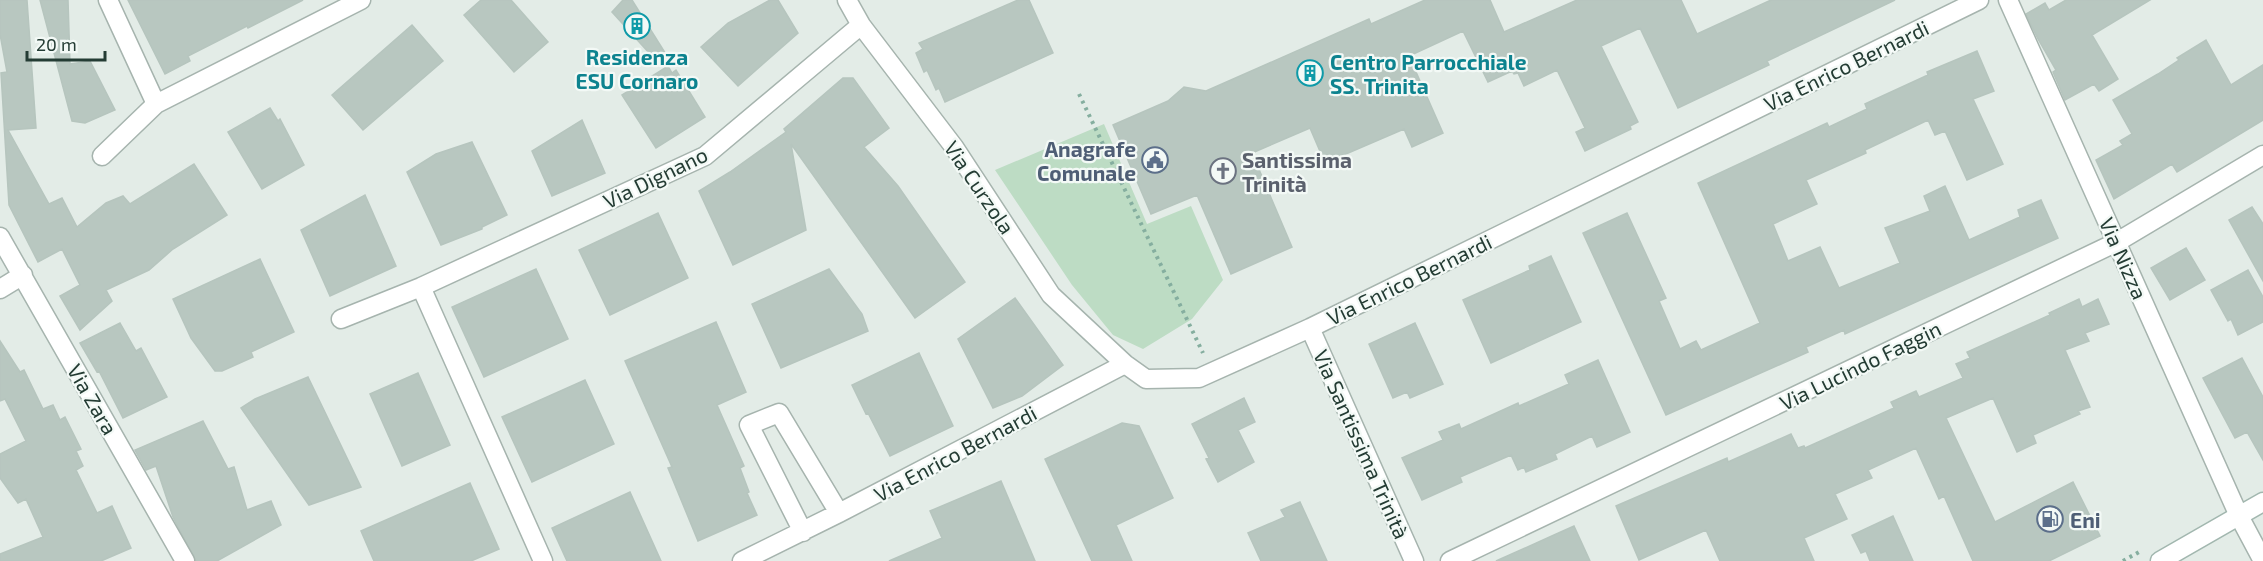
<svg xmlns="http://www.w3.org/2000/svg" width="2263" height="561" font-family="'Exo 2',sans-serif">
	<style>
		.green { fill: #bddcc4 }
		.building { fill: #b8c7c0; stroke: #b6c5be; stroke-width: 1.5 }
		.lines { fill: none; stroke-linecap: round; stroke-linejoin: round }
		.street-casing { stroke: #a6b4ae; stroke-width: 21 }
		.secondary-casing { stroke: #a2b7af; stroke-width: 21 }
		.path { stroke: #85ae9f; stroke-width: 4; stroke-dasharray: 3 4.5; stroke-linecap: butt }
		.street { stroke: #fff; stroke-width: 18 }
		.secondary { stroke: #fff; stroke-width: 18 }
		.labels { text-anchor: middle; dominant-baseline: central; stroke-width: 4.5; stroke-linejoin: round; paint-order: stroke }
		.culture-label { font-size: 21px; font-weight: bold; fill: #0d838f; stroke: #f3f9f6 }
		.street-label { font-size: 21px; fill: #243c34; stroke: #f3f9f6 }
		.service-label { font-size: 21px; font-weight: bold; fill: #4e5e75; stroke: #f3f9f6; text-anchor: end }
		.worship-label { font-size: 21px; font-weight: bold; fill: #5b616d; stroke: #f3f9f6; text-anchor: start }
	</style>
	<rect width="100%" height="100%" fill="#e3ece7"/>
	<!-- green -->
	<path class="green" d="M1104,124L1147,224L1191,206L1223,280L1192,319L1143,349L1113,335L1072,285L995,170Z"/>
	<!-- building -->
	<path class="building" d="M0,0H27L36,128L8,130L49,204L62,198L77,227L106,203L123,196L130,204L194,164L227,215L173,249L149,270L106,290L112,301L80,330L60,296L80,285L62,249L38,262L9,205L1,73L7,72L0,34Z
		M40,0H68L70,64L90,61L115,110L85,123L72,121Z
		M128,0H303L248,28L247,26L188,56L190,61L165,74Z
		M481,0H511L548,42L514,72L464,15Z
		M623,0H632L669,59L660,65L612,12Z
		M770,0H778L798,33L738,86L701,47L728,23Z
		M1018,0H1029L1053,53L945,102L939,88L936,90L927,70L924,72L916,53L923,49L919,43Z
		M1425,0H1490L1504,32L1577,0H1681L1697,34L1771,0H1895L1767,61L1769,65L1678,108L1640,28L1601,46L1638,122L1630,126L1631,129L1585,151L1576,132L1585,128L1557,70L1524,86L1518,73L1514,74L1512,71L1488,82L1463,31L1409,56L1443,133L1412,147L1404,129L1325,163L1310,128L1252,153L1292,247L1231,274L1197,195L1151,214L1113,125L1168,101L1184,87L1206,91L1369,19L1371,24Z
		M2066,0H2150L2092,35L2118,79L2099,91L2094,84L2065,100L2053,72L2056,70L2038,39L2026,14L2045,3L2049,10Z
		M412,25L443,61L363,130L332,95Z
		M2206,40L2231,85L2263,65V120L2177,172L2172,164L2114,199L2096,160L2123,145L2120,141L2132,134L2113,100L2158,74L2179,60L2177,58Z
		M1977,51L1994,91L1973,99L2003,164L1967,180L1945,131L1935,135L1928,120L1865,150L1866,153L1806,180L1817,204L1773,224L1788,261L1820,247L1839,288L1900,263L1885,228L1930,211L1924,196L1945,186L1969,240L2020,217L2018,210L2041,200L2058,238L1845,334L1844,330L1806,347L1808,352L1666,415L1583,233L1627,213L1666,298L1659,301L1680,349L1696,341L1701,350L1760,323L1698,183L1827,123L1829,127L1867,109L1865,104L1928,75L1927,72Z
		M668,66L672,73L676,70L705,117L656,148L622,95Z
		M843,78H853L889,128L864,147L898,186L965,282L915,318L791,144L806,230L733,265L699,191L730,172L786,132L784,129Z
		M270,108L278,121L280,119L304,165L262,189L228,132Z
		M582,120L605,173L552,196L532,151Z
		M472,142L507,215L482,227V229L441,245L407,172L436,154Z
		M365,195L396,266L330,296L301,230Z
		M2252,207L2263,224V281L2229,220Z
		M658,213L688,278L610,315L579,250Z
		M2186,248L2205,280L2170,300L2151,268Z
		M1551,256L1581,322L1491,363L1463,300L1530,270L1529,266Z
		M260,259L294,332L251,352L253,357L222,371H215L191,338L173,299Z
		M536,269L568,339L484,377L452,307Z
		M829,269L862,314L868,331L781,368L752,304Z
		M2248,270L2263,297V322L2238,335L2231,319L2228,321L2211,290Z
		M1015,298L1063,365L1022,396L993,408L958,339Z
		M2079,299L2082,307L2098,299L2109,324L2085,333L2089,341L2065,350L2090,407L2078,411L2080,414L2033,435L2036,443L2017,452L1993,398L1946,418L1995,522L2073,482L2100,536L2049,561H1973L1944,496L1939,499L1916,448L1868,470L1872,478L1835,494L1847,519L1804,538L1814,561H1720L1706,530L1639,560L1616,506L1727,458L1728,462L1791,434L1798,448L1804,446L1805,448L1894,408L1891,402L1916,391L1919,397L1963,378L1956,364L1970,358L1967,352L2050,315L2049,313Z
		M716,322L746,392L717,405L744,466L740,468L749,492L747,493L757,515L698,541L668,468L672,467L625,361Z
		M120,323L136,351L141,348L167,397L123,418L99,371L97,372L80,343Z
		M1415,323L1443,384L1410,398L1407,392L1393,398L1369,344Z
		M0,341L20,372L24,370L43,409L53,405L60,420L65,417L81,449L76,451L83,466L76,470L97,513L112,506L131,548L101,561H0V554L43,537L26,499L18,503L0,478V454L26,441L5,399L0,401Z
		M919,353L953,426L890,456L868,413L866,414L852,385Z
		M2242,358L2263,397V460L2247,432L2235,438L2203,378Z
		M1598,360L1630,432L1597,447L1592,436L1555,454L1557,459L1526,472L1524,467L1518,470L1511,455L1460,477L1462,482L1422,500L1402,458L1443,440L1439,432L1459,424L1461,429L1518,403L1519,406L1569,384L1565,375Z
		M418,373L450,445L402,466L370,394Z
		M308,377L361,487L309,505L241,408L255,399Z
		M585,380L614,444L532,482L502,417Z
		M1244,398L1255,422L1238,430L1254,462L1218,482L1206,459L1209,458L1192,424Z
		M203,421L228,469L234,467L247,510L271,501L281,525L217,561H196L173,517L156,466L146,470L135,450Z
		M1122,423L1139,426L1173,498L1116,525L1132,561H1092L1045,459Z
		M1001,481L1035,561H889L942,538L930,511Z
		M470,483L499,549L471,561H374L361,531Z
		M630,492L661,561H567L552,528Z
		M1300,502L1327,561H1261L1248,533L1285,517L1281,510Z
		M1893,516L1913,561H1870L1866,551L1861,553L1852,535Z
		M1574,526L1590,561H1496L1554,535Z"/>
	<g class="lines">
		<!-- street casing -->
		<g class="street-casing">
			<path id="street" d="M108,0L156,104
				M847,0L861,25L954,147L1051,295L1125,364L1146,379L1199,378L1310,328L1979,0
				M2008,0L2239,516L2263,561
				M102,156L156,104L361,0
				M0,237L185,561
				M421,287L543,561
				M0,289L23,275
				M341,319L421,287L705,156L861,25
				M1310,328L1414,561
				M803,532L749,425L779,413L839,513
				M742,561L839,513L1125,364
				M1450,561L2117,242L2263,155"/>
		</g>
		<!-- secondary casing -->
		<g class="secondary-casing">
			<path id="secondary" d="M2160,561L2263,502"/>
		</g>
		<!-- path -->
		<path class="path" d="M1079,94L1203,353
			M2123,561L2139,552"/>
		<!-- street -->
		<use href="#street" class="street"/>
		<!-- secondary -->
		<use href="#secondary" class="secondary"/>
	</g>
	<!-- icons -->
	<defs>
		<g id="building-ring" transform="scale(1.35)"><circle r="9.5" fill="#f3f9f6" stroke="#0f9aa8" stroke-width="1.5"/><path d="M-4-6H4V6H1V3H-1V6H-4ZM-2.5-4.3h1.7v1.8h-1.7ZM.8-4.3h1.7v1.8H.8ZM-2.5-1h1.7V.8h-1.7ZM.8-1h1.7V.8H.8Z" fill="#0f9aa8"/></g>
		<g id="civic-ring" transform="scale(1.35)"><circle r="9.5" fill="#f3f9f6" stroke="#5c6f8a" stroke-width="1.5"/><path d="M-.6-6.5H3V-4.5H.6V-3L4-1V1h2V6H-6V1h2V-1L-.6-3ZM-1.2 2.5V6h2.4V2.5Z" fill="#5c6f8a"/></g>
		<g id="church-ring" transform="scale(1.35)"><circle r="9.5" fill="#f3f9f6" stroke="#6b7280" stroke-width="1.5"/><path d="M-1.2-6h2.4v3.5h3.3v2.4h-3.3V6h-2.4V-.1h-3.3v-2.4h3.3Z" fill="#6b7280"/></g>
		<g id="fuel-ring" transform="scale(1.35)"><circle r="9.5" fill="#f3f9f6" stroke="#5c6f8a" stroke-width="1.5"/><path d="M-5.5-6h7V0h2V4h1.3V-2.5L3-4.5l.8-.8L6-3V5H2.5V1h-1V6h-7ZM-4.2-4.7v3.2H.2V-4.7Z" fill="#5c6f8a"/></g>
	</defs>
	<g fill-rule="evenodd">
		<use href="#building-ring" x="637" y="26"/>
		<use href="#building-ring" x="1310" y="73"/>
		<use href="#civic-ring" x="1155" y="160"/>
		<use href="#church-ring" x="1223" y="171"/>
		<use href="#fuel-ring" x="2050" y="519"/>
	</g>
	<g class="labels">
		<!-- culture labels -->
		<g class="culture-label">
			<text x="637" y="56">Residenza<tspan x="637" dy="24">ESU Cornaro</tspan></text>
			<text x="1330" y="61" text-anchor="start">Centro Parrocchiale<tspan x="1330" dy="24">SS. Trinita</tspan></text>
		</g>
		<!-- street labels -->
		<g class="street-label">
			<text transform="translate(1846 65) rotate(-26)">Via Enrico Bernardi</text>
			<text transform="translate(655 177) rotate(-26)">Via Dignano</text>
			<text transform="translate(980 187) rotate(56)">Via Curzola</text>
			<text transform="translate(2124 258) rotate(66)">Via Nizza</text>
			<text transform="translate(1409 279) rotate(-26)">Via Enrico Bernardi</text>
			<text transform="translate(1860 365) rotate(-26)">Via Lucindo Faggin</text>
			<text transform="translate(93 399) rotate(60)">Via Zara</text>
			<text transform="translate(1362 444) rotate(66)">Via Santissima Trinità</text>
			<text transform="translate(955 453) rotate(-28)">Via Enrico Bernardi</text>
		</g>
		<!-- service labels -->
		<g class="service-label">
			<text x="1136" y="148">Anagrafe<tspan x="1136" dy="24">Comunale</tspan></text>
			<text x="2070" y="519" text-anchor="start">Eni</text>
		</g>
		<!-- worship labels -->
		<g class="worship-label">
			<text x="1242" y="159">Santissima<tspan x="1242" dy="24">Trinità</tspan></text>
		</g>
	</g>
	<!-- scale -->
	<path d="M27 51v9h78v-9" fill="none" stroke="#243c34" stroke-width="3"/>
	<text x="36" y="51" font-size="18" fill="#243c34" stroke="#f3f9f6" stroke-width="4.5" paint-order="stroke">20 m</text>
</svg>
